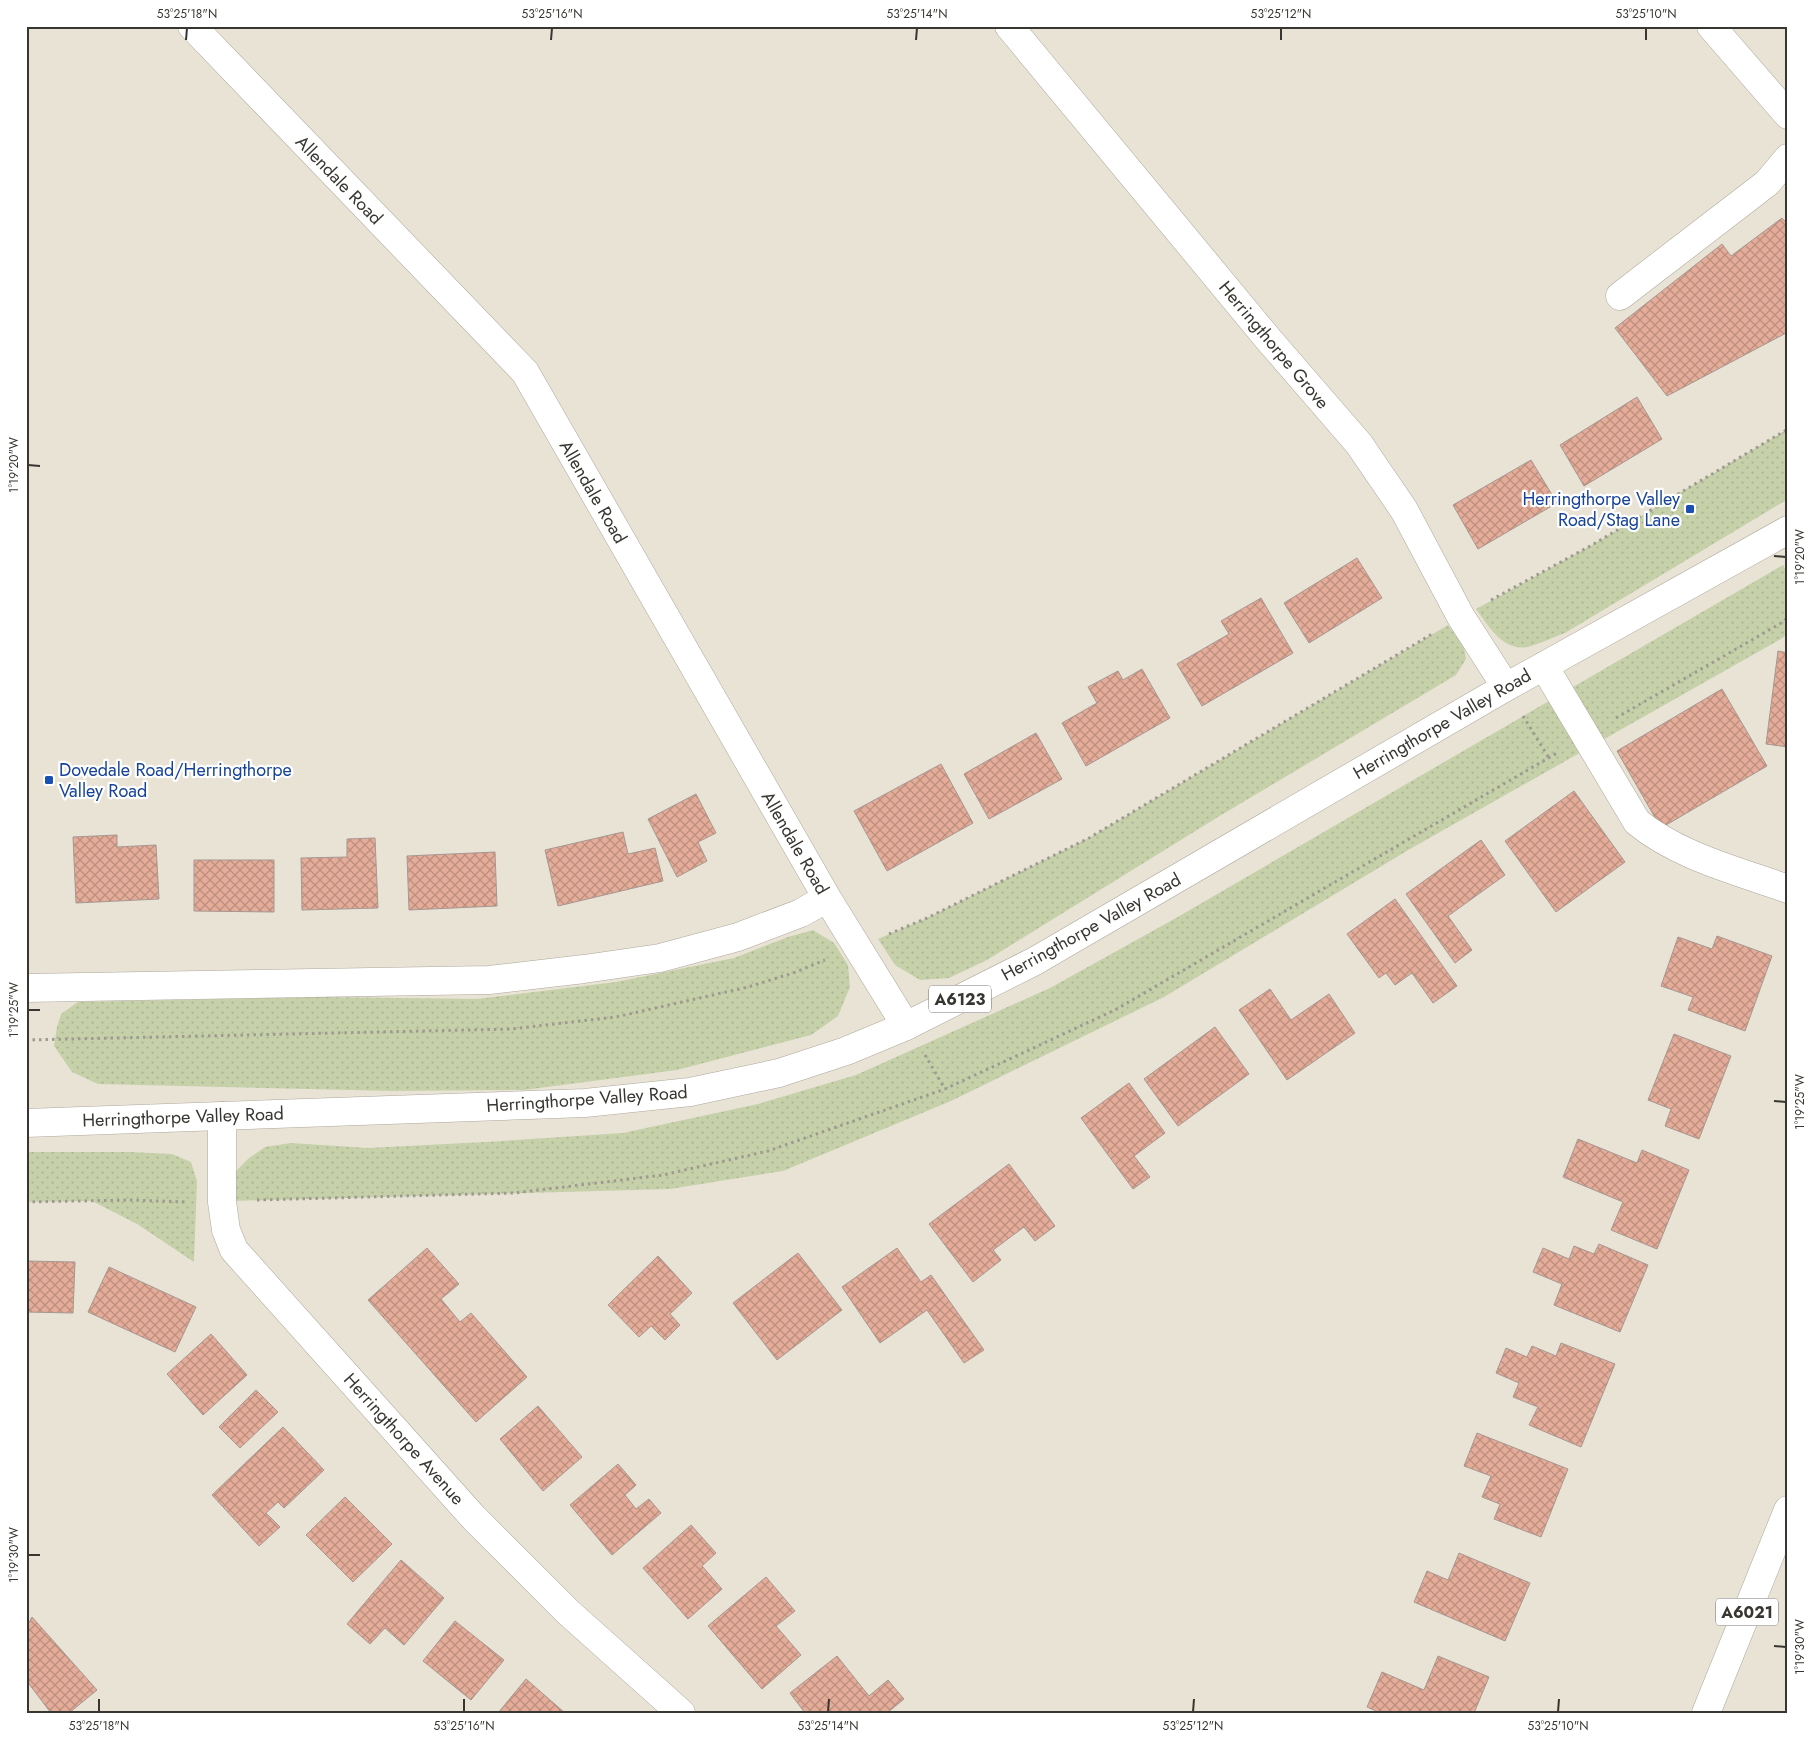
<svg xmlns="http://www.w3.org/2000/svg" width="1814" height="1739" font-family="Jost,sans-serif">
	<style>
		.grass { fill: url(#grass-dots) }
		.building { fill: url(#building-cross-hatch); stroke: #a69792 }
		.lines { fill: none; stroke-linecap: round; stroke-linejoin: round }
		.minor-casing { stroke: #ada79b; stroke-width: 29 }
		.major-casing { stroke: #ada79b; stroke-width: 29 }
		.path { stroke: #9f9a90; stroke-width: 3; stroke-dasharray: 2.5 4; stroke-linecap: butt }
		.minor { stroke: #fff; stroke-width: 28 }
		.major { stroke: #fff; stroke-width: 28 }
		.ticks { fill: none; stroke: #383630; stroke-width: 2 }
		.transit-dot { fill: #1a4fb4; stroke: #fff; stroke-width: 2 }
		.labels { text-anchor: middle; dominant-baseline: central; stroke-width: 4.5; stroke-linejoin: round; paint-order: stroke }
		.shield { fill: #fff; stroke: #74726e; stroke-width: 1 }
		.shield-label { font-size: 16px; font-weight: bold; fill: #383630 }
		.street-label { font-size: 18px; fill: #383630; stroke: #fff }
		.transit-label { font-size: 18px; fill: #164399; stroke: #fff; text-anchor: end }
		.neatline { fill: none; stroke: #383630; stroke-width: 2 }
		.ticks-label { font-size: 12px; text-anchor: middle; fill: #383630 }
	</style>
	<defs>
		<pattern id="grass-dots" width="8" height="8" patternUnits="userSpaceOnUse" patternTransform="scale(1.25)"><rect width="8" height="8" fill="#c6d1aa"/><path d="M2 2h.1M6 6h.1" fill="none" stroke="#abb493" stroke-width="1.8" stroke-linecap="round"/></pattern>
		<pattern id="building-cross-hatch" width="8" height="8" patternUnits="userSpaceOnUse" patternTransform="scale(1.25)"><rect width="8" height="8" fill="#e5ad99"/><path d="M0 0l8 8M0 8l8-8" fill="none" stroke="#bb8e7d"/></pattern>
	</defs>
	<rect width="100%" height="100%" fill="#e9e3d6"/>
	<!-- grass -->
	<path class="grass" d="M1788,429V499L1565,633C1553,637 1540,644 1527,647C1502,651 1488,625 1476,609L1592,545Z
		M1783,565L1788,574V634L1781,639L1410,849L1164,997L951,1101L783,1171L670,1189L232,1201L235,1172L248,1159L265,1147L291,1143L368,1148L486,1142L623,1133L758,1104L856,1075L1050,988L1176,918Z
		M1448,625L1464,647L1466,659L1456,675L1218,817L987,960L949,978L920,980L895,965L878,939L927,918L1089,838Z
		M813,930L834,943L848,965L850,987L838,1016L811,1035L677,1070L524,1090L392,1091L98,1084L72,1072L54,1046L57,1027L61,1014L78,1002L320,997L477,999L616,982L734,958L788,937Z
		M26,1152H130L172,1154L191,1162L197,1181L194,1262L137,1224L92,1201L26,1202Z"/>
	<!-- building -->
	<path class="building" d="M1782,218L1788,224V332L1667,396L1615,328L1722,244L1731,256Z
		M1637,397L1662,439L1584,486L1560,445Z
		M1531,460L1557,503L1478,549L1453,505Z
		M1357,558L1382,598L1309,643L1284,603Z
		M1261,598L1293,653L1202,706L1177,664L1229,634L1221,621Z
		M1778,651L1788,653V747L1766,744Z
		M1142,669L1170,718L1086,766L1062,723L1097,703L1088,687L1118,671L1123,680Z
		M1722,689L1767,766L1661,828L1617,751Z
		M1036,733L1062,779L989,819L964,774Z
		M941,764L973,823L887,871L854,811Z
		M1574,791L1625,862L1556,912L1505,841Z
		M696,794L716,833L698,842L707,861L677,877L648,819Z
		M623,832L628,854L655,848L663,881L558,906L545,850Z
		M117,835V847L156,845L159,899L76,903L73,837Z
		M375,838L378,908L302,910L301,858L347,857V839Z
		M1481,840L1505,875L1448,916L1472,950L1455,963L1406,894Z
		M495,852L497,906L409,910L407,856Z
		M194,860H274V912L194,911Z
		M1395,899L1457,986L1433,1003L1412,973L1395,985L1386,973L1379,978L1347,934Z
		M1717,936L1772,956L1745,1031L1688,1010L1693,997L1661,986L1678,937L1712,949Z
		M1270,989L1291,1020L1329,994L1355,1033L1287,1080L1239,1010Z
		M1215,1027L1249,1074L1178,1126L1144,1079Z
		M1674,1034L1731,1056L1699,1139L1665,1126L1671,1109L1648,1100Z
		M1129,1083L1165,1133L1134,1156L1150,1177L1133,1189L1081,1118Z
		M1578,1139L1637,1163L1642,1150L1689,1170L1657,1249L1611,1230L1623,1202L1563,1177Z
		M1009,1164L1055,1226L1035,1241L1024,1227L993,1250L1001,1260L973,1282L929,1224Z
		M1599,1244L1648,1265L1620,1332L1554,1305L1562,1284L1533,1272L1543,1248L1569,1259L1574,1246L1594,1254Z
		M427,1248L459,1284L441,1299L460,1322L471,1313L527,1377L476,1422L368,1300Z
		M897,1248L921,1282L931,1275L984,1350L964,1363L927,1310L880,1343L842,1287Z
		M798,1253L842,1310L777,1360L733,1303Z
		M658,1256L692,1293L670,1314L680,1325L665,1340L651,1326L639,1337L608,1305Z
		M26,1261L75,1262L73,1313L26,1312Z
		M109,1267L196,1307L175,1352L88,1312Z
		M211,1334L247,1375L203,1415L167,1374Z
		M1561,1343L1615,1364L1581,1447L1529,1425L1538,1407L1513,1397L1519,1383L1496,1373L1506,1348L1527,1357L1532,1346L1556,1356Z
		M256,1390L278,1412L240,1448L219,1427Z
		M538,1406L582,1457L543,1491L500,1439Z
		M283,1427L324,1470L284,1508L278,1502L266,1513L280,1527L259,1546L212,1495Z
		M1477,1433L1568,1469L1541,1537L1494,1519L1500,1504L1482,1497L1491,1476L1464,1466Z
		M618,1464L636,1485L625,1495L636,1509L649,1499L661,1513L612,1555L570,1505Z
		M345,1497L392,1544L353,1582L306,1535Z
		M691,1525L716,1553L702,1566L722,1589L688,1619L643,1568Z
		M1459,1553L1530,1583L1505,1641L1414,1602L1427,1571L1448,1580Z
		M401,1560L444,1598L404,1645L385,1628L370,1644L347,1624Z
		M766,1577L795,1611L776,1626L801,1655L762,1689L708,1626Z
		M32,1617L97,1690L69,1713H51L26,1680V1628Z
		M455,1621L504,1660L471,1700L423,1661Z
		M837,1656L869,1696L888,1680L904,1699L887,1713H805L790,1693Z
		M1438,1656L1489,1677L1474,1713H1381L1367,1707L1382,1672L1424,1690Z
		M526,1679L565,1713H498Z"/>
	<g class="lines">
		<!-- minor casing -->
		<g class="minor-casing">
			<path id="minor" d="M192,26L525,372L827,898L906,1026
				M1009,26L1269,340L1359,444L1404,510L1461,617L1506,687
				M1711,26L1788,115
				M1620,296L1767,183L1788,158
				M1544,666L1637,822C1678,856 1738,871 1788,889
				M26,988L489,980L584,969L660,958L738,937L801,913L827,898
				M222,1116V1202L226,1230L234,1250L474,1518L568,1612L681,1713"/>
		</g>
		<!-- major casing -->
		<g class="major-casing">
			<path id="major" d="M26,1123L585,1103L690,1092L779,1073L846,1051L906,1026L1035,961L1506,687L1788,530
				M1706,1713L1788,1510"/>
		</g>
		<!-- path -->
		<path class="path" d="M1491,600L1592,545L1788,429
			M1523,716L1549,758
			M1616,718L1783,622L1788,617
			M889,934L927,918L1089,838L1432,634
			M26,1040L511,1029L616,1017L748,987L796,972L825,960
			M925,1055L945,1089
			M257,1200L514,1193L663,1175L768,1151L945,1089L1115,1010L1557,753
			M26,1202L130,1200L188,1202"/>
		<!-- minor -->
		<use href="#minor" class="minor"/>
		<!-- major -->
		<use href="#major" class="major"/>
	</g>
	<!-- ticks -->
	<path class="ticks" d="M186,40L187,28M551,40L552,28M916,40L917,28M1281,40V28M1646,40V28M28,465L40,466M1774,556L1786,557M28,1010H40M1774,1101L1786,1102M28,1555H40M1774,1646L1786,1647M99,1712V1699M464,1712V1699M828,1712L829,1699M1193,1712L1194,1699M1558,1712L1559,1699"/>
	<!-- markers -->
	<g class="transit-dot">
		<rect x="1685" y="504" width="10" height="10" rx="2.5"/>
		<rect x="44" y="775" width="10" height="10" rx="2.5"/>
	</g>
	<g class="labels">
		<!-- shield labels -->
		<g class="shield">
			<rect x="929" y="985.5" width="62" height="27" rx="4"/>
			<rect x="1716" y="1598.5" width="62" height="27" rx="4"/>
		</g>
		<g class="shield-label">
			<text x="960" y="999">A6123</text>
			<text x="1747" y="1612">A6021</text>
		</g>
		<!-- street labels -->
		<g class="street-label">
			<text transform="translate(339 180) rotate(46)">Allendale Road</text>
			<text transform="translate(1274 345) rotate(50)">Herringthorpe Grove</text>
			<text transform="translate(593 492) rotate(60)">Allendale Road</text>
			<text transform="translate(1442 724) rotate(-30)">Herringthorpe Valley Road</text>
			<text transform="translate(795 843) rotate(60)">Allendale Road</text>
			<text transform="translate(1091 927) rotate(-29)">Herringthorpe Valley Road</text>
			<text transform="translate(587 1099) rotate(-4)">Herringthorpe Valley Road</text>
			<text transform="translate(183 1117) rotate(-2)">Herringthorpe Valley Road</text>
			<text transform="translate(404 1439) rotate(48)">Herringthorpe Avenue</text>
		</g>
		<!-- transit labels -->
		<g class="transit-label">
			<text x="1680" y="499">Herringthorpe Valley<tspan x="1680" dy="21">Road/Stag Lane</tspan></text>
			<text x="59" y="770" text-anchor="start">Dovedale Road/Herringthorpe<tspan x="59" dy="21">Valley Road</tspan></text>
		</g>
	</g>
	<!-- border -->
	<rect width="1814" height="1739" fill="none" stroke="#ffffff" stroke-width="55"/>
	<rect x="28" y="28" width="1758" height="1684" class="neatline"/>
	<g class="ticks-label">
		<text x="187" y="18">53°25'18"N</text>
		<text x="552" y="18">53°25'16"N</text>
		<text x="917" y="18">53°25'14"N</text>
		<text x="1281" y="18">53°25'12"N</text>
		<text x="1646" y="18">53°25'10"N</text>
		<text transform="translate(14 465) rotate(-90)" y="4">1°19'20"W</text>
		<text transform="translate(1800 557) rotate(-90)" y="4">1°19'20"W</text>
		<text transform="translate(14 1010) rotate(-90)" y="4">1°19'25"W</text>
		<text transform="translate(1800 1102) rotate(-90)" y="4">1°19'25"W</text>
		<text transform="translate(14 1555) rotate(-90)" y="4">1°19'30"W</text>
		<text transform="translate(1800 1647) rotate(-90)" y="4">1°19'30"W</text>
		<text x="99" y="1730">53°25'18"N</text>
		<text x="464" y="1730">53°25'16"N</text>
		<text x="828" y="1730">53°25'14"N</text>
		<text x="1193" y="1730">53°25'12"N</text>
		<text x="1558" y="1730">53°25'10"N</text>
	</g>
</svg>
